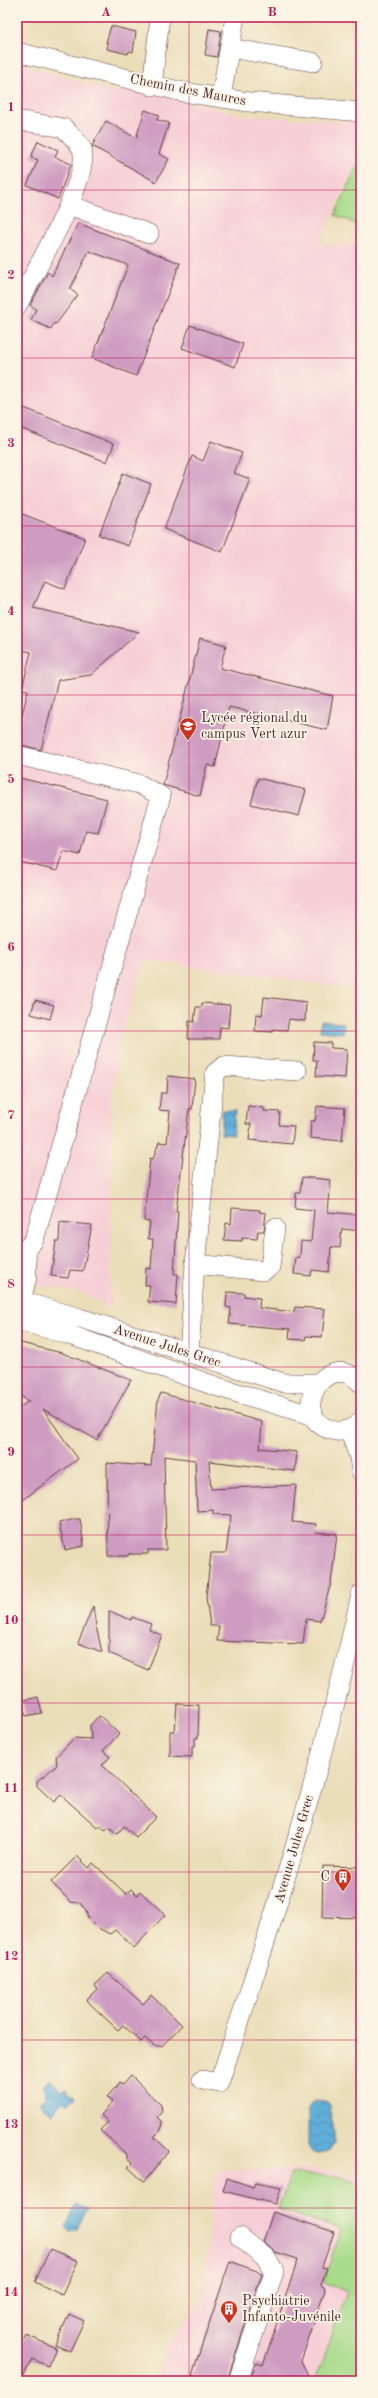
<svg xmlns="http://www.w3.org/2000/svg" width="378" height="2398" font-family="'Old Standard TT',serif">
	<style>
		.built { fill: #f6cfd6 }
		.green { fill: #a8db8b; stroke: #797d5b }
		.water { fill: url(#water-waves); stroke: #546782 }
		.building { fill: #ce9bc1 }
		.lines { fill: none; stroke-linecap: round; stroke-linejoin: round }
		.minor-casing { stroke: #623c40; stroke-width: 20 }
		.minor { stroke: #fff; stroke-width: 19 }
		.grid { fill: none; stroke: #c2185b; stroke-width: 1; stroke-opacity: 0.55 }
		.labels { text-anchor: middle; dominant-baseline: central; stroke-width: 3.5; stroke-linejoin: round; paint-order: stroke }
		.street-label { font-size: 14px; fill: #4a1f2b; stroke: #fcf5e5 }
		.poi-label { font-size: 14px; fill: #4a1f2b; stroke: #fcf5e5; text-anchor: start }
		.neatline { fill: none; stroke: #c2185b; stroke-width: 1.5 }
		.grid-label { font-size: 13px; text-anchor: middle; font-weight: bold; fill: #c2185b }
	</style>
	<defs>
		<pattern id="water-waves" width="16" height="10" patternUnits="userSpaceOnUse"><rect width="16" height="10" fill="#5fafda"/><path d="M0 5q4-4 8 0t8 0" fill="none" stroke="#508eb1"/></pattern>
	</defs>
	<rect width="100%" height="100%" fill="#fcf5e5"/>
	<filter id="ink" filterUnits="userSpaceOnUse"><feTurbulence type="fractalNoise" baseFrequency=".025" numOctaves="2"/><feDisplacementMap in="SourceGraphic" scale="8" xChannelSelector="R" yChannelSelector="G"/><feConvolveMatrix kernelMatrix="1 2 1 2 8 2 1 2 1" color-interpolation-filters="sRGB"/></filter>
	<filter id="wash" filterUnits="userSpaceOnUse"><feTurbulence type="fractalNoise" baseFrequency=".012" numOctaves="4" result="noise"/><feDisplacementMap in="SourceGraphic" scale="16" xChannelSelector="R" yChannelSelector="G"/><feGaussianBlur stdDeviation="0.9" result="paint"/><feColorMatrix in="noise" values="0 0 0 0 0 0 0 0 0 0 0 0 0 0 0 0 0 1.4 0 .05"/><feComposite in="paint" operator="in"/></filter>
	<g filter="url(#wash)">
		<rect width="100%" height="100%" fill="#eadeb9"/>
		<!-- built -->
		<path class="built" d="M17,63L119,93L123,87L250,116L361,122V153L319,244H361V645L358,667L361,876L358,989L145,960L117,1048L112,1105L111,1309L85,1294L61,1288L38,1286L34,1279L19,1274L17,1276Z
			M312,2169L338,2172L361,2179V2381H157L164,2349L202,2299L216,2170Z"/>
		<!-- green -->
		<path class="green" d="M361,158V226L335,215Z
			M291,2174L337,2176L361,2183L359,2381H317L316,2378L347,2292L324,2282L340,2229L278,2209Z"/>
		<!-- water -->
		<path class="water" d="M321,1021L344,1023L343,1033L320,1031Z
			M223,1110L235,1111L233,1135L221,1134Z
			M50,2079L61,2090L65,2088L75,2097L67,2105L63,2101L52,2114L40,2102L45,2099L44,2085Z
			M316,2101H326L330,2106L334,2142L329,2152L318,2154L312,2152L308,2146V2109L311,2104Z
			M77,2205L87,2209L77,2230L70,2232L66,2226Z"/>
		<g id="blocks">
			<!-- building -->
			<path class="building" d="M111,26L136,32L133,52L129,51L128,54L107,49L108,43H106Z
				M209,29L221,31L217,57L205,55Z
				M145,110L159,115L157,120L169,123L159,154L169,159L156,182L92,146L106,121L136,138Z
				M38,141L58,150L55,157L71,164L58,199L27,185L38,160L31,157Z
				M78,223L180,263L136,376L92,358L128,265L89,251L70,289L78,295L56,324L54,323L51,329L31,320L36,309L30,305L48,272L52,276Z
				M190,325L243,344L235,367L182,348Z
				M17,405L114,444L107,462L17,427Z
				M211,441L242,453L234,473L250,479L222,552L164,529L192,456L203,461Z
				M123,473L151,484L128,546L99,535Z
				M17,512L85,538L65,589L45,581L33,608L139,632L91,675L58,680L41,750L17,744V727L19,728L28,690L22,689L31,652L17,649Z
				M200,638L226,645L220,668L333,696L327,730L229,707L215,767L207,765L200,796L163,785Z
				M20,778L107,799L98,833L86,831L80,855L63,851L57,871L17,861V792Z
				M258,778L306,790L299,816L251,804Z
				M264,997L306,1002L305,1021L289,1019L287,1030L273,1029V1032L255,1031L256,1014L262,1015Z
				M35,1000L54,1005L50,1019L31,1014Z
				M202,1003L230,1005L228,1028L220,1027L219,1039H188L189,1021L194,1022L196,1007H202Z
				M314,1042L331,1043V1048L347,1049L345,1078L316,1076L317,1060H313Z
				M168,1076L195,1079L192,1109H189L176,1211H178L174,1274H178L176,1304L148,1302L150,1285H145L146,1268L151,1269L153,1239H148L150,1222L144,1221L150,1158L153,1159L159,1142L167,1143L170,1111L159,1110L161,1093H167Z
				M248,1106L264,1108V1111L280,1112L279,1125L294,1126L292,1144L249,1140L251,1124H246Z
				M317,1106L345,1108L342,1141L310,1138L311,1121H315Z
				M302,1177L331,1180L328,1212L361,1215V1231L342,1229L340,1248L331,1247L329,1272L312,1270L311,1276L294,1274L296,1257L300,1258L301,1241L311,1242L314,1210L295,1208L296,1193H300Z
				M232,1208L260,1210L259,1212L266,1213L264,1231H258L257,1239L242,1238V1241L224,1240L226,1223L231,1224Z
				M60,1222L92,1225L83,1271L70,1270L68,1278L51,1276L56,1241H59Z
				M227,1292L244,1293V1296L260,1298L259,1308L294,1312L295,1307L325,1309L322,1337L306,1336L305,1340L289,1339L290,1329L229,1324L231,1308L226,1307Z
				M17,1342L62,1353L131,1380L97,1440L43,1409L78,1459L17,1504V1409L29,1401L17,1394Z
				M161,1393L262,1422L260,1448L297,1452L295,1471L209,1461L211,1489L296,1485L292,1522L316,1524L315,1532L337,1534L331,1583L320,1621L306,1619L303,1644L217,1641L219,1626H210L206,1597L211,1553H226L231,1515L213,1514V1510L197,1511L195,1460L164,1456L166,1550H148V1554H128V1556H108L107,1463L151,1466L158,1400Z
				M75,1519H80L84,1546L65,1550L59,1523Z
				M93,1606L96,1626L102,1652L78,1643Z
				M109,1611L131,1620L132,1617L151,1624L149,1630L162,1635L148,1670L109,1653Z
				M38,1697L42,1713L26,1716L22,1701Z
				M177,1704L199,1705L198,1738H195V1746H192V1757L170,1756V1731H175Z
				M100,1716L119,1734L103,1751L110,1757L102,1765L156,1817L136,1837L124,1826L117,1834L109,1827L105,1830L100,1825L97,1827L61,1795L54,1802L37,1786V1781L57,1765L56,1757L74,1738L91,1739L90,1725Z
				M77,1856L89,1868L93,1863L126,1894L131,1889L137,1895L140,1891L165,1915L134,1948L115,1930L110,1934L98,1928L88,1918L86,1910L80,1903L71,1902L51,1882Z
				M323,1866L361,1867V1918L322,1917Z
				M108,1973L143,2004L151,1995L182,2025L162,2046H154L145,2038L141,2042L123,2025L118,2030L86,2000L97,1989L95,1985Z
				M131,2076L161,2105L162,2112L157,2117L162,2122L161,2130L154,2137L169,2151L144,2182L128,2167L132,2163L127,2159V2155L100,2130L108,2122L101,2115L113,2102L107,2097L120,2082L123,2085Z
				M227,2178L253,2187L255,2183L281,2188L276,2204L223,2191Z
				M273,2212L334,2232L322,2267L327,2268L321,2285L324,2287L325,2290L301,2361L311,2381H250L256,2363L263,2365L298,2259L275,2252L263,2242Z
				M50,2249L78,2261L62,2295L35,2282Z
				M230,2261L262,2273L227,2381H209L192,2375Z
				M69,2314L84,2321L70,2351L55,2345Z
				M26,2335L56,2348L48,2366L32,2359L21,2381H17V2354Z"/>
		</g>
	</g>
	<g filter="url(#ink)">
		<use href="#blocks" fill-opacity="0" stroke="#623c40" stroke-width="1"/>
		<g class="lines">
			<!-- minor casing -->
			<g class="minor-casing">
				<path id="minor" d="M229,48L313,62
					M17,52L183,92L249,102L361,112
					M152,86L160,17
					M221,97L235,17
					M17,120L64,128C69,134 79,142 82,149C92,176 31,278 17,306
					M69,205L149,234
					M17,755L139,784L161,796L34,1240L26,1249L17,1253
					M195,1264L263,1271L270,1267L275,1228
					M17,1300L80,1318L284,1383H318
					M21,1301L27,1277L26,1249
					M17,1320L73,1336L218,1387L314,1416
					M189,1354L195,1264L215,1073L224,1066L297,1071
					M361,1383C325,1345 283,1421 336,1431C345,1432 355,1428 361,1421
					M349,1430L359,1457L361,1472
					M202,2080L219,2083C273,1922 325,1760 361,1594
					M238,2381L274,2272L266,2258L240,2237"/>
			</g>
			<!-- minor -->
			<use href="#minor" class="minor"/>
		</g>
	</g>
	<!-- grid -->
	<path class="grid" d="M189,17V2381M17,190H361M17,358H361M17,526H361M17,695H361M17,863H361M17,1031H361M17,1199H361M17,1367H361M17,1535H361M17,1703H361M17,1872H361M17,2040H361M17,2208H361"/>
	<!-- icons -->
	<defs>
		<g id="school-pin" transform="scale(0.9)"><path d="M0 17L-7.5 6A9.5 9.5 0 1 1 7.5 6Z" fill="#c8321e" stroke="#fcf5e5"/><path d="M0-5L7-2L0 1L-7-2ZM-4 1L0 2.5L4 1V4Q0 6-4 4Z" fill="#fff"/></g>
		<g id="building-pin" transform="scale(0.9)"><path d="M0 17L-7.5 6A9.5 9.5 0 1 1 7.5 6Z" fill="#c8321e" stroke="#fcf5e5"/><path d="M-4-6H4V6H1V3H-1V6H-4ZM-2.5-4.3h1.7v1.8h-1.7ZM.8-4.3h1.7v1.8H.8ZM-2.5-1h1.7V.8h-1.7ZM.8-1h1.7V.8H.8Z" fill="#fff"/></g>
	</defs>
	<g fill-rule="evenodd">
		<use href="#school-pin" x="188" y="726"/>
		<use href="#building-pin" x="343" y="1877"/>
		<use href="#building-pin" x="229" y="2309"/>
	</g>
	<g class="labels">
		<!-- street labels -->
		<g class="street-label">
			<text transform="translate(188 90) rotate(11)">Chemin des Maures</text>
			<text transform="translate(167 1346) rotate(18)">Avenue Jules Grec</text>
			<text transform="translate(294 1849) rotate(-74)">Avenue Jules Grec</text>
		</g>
		<!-- poi labels -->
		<g class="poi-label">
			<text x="201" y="718">Lycée régional du<tspan x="201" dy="16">campus Vert azur</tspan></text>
			<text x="330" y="1877" text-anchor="end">C</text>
			<text x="242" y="2301">Psychiatrie<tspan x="242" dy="16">Infanto-Juvénile</tspan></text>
		</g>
	</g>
	<!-- margin -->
	<rect width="378" height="2398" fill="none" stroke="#fcf5e5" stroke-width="44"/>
	<rect x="22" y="22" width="334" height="2354" class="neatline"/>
	<g class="grid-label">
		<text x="106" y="16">A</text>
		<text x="272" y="16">B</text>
		<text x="11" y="111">1</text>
		<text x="11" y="279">2</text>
		<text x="11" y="447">3</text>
		<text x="11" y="615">4</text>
		<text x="11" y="783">5</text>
		<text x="11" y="951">6</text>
		<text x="11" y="1119">7</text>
		<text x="11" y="1288">8</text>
		<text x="11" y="1456">9</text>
		<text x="11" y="1624">10</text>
		<text x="11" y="1792">11</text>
		<text x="11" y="1960">12</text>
		<text x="11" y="2128">13</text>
		<text x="11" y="2296">14</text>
	</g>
</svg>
